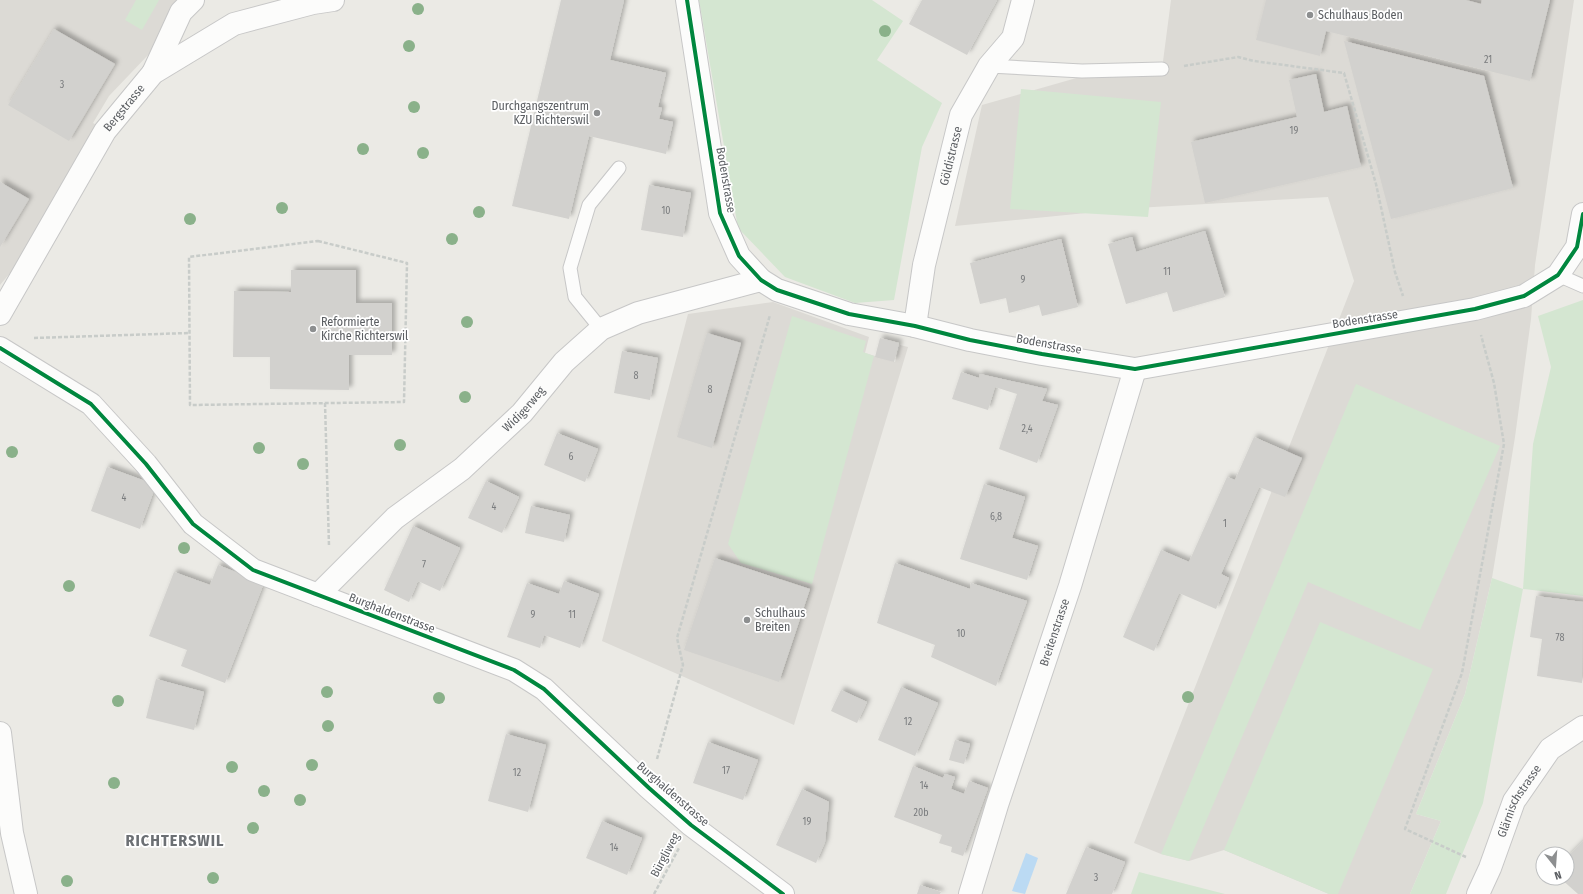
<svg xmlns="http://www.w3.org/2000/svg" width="1583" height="894" font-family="'Fira Sans Condensed',sans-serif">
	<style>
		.education { fill: #dcdad5 }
		.green { fill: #d4e6d1 }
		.water { fill: #bbdaf3 }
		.building { fill: #d2d1ce; filter: url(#shadow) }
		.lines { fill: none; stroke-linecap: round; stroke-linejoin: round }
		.service-casing { stroke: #c7c7c7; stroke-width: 15 }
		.minor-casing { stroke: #c7c7c7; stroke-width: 24 }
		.path { stroke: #c8ccc9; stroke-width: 2.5; stroke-dasharray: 4 2; stroke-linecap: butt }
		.service { stroke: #fcfcfb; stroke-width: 13 }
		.minor { stroke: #fcfcfb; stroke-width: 22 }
		.cycleway-casing { stroke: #fff; stroke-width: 6 }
		.cycleway { stroke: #00873e; stroke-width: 4 }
		.tree { fill: #8ab18a }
		.poi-dot { fill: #8d8f90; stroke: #fff; stroke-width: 1.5 }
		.labels { text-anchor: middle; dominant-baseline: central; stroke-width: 3.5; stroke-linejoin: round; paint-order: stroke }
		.number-label { font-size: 10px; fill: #7a7c7e }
		.poi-label { font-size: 12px; fill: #5b5e62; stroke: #fff; text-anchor: start }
		.street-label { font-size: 12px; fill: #5b5e62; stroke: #fff }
		.district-label { font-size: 16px; font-weight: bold; letter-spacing: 1px; fill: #6c7074; stroke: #fff }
	</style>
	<defs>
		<filter id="shadow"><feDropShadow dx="3.5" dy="-3.5" stdDeviation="2" flood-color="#0004"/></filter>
	</defs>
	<rect width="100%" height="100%" fill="#ebeae5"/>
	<!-- education -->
	<path class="education" d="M0,0H181L166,20L149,54L109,96L93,123L98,126L16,266L0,285Z
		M1171,0H1574L1535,265L1531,319L1515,437L1492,578L1465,694L1416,814L1441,821L1410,894H1329L1224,850L1189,861L1161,854L1134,843L1354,281L1328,197L1136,208L955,226L982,105L1129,63L1162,69Z
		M773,302L869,337L865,353L895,362L900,345L908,347L794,725L602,641L688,314Z"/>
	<!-- green -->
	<path class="green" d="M136,0H159L142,30L125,20Z
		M699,0H872L903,21L877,60L942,103L922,147L894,300L855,303L785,277L738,228Z
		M1021,89L1161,102L1148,217L1010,209Z
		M1583,300V596L1523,589L1483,803L1446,894H1410L1441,821L1416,814L1465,694L1492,578L1523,589L1533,444L1551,367L1538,316Z
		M792,316L866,341L863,352L874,356L812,584L741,563L728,544Z
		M1356,384L1500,446L1420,630L1308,582L1189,861L1161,854Z
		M1320,622L1433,669L1338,894H1329L1224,850Z
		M1139,872L1225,894H1131Z"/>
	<!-- water -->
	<path class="water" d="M1026,853L1038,858L1025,894L1012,891Z"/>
	<!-- building -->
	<path class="building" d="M561,0H624L610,60L666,73L658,107L662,108L659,119L673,122L666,154L589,136L569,219L512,206Z
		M922,0H997L967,55L909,24Z
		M1266,0H1466L1481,4L1482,0H1550L1530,81L1326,31L1320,56L1256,40Z
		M54,29L115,64L69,141L8,105Z
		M1344,41L1484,76L1513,188L1391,219Z
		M1316,74L1324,112L1347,106L1361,167L1205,203L1191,142L1297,117L1289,80Z
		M0,182L29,199L0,247Z
		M649,185L691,193L683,237L641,230Z
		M1205,231L1225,297L1173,312L1167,292L1126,304L1108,244L1132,237L1136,252Z
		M1061,239L1078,307L1042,316L1039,305L1009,313L1006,298L980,304L970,263Z
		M291,270H356V303H392V355H349V390L270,389V357H233L234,291L291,292Z
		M707,333L741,343L712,448L677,437Z
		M880,338L899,343L894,362L875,357Z
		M622,351L658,358L650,400L614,393Z
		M961,372L979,378L980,374L1047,389L1042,401L1058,405L1037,463L999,449L1017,394L995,387L988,410L952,399Z
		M557,433L598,449L585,482L544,465Z
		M1254,437L1302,458L1285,497L1259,487L1221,574L1229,578L1216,609L1179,593L1154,651L1123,637L1161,550L1189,562L1227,477L1235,480Z
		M107,467L156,485L140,529L91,511Z
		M486,481L519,497L502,533L468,518Z
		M984,484L1025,497L1012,538L1038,546L1027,580L960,559Z
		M531,506L570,515L564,542L525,533Z
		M413,526L460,548L440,591L418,581L409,602L384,590Z
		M715,558L810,589L779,682L684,650Z
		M895,563L970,589L971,583L1027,601L996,686L931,657L935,645L877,623Z
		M218,565L264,583L225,683L181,666L187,650L149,636L174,572L210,585Z
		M564,581L599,594L580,648L544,635L540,648L507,637L527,583L559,594Z
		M1536,596L1583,602L1582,683L1537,676L1542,639L1530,637Z
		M156,679L204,692L194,730L146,718Z
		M901,687L938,703L915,756L878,740Z
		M841,690L867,702L857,723L831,711Z
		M506,734L546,745L528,812L488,801Z
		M955,740L970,744L964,764L949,760Z
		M708,742L758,760L743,800L693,783Z
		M913,766L943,778L945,774L955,777L951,789L964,794L969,781L988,788L963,856L951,852L952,847L939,843L942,835L894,817Z
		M802,789L829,802L825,842L816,863L776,845Z
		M602,821L642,838L627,875L586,858Z
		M1583,841V894H1578L1560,878H1567V857Z
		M1086,847L1125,862L1112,894H1066Z
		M920,885L941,892L940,894H917Z"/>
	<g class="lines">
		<!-- service casing -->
		<g class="service-casing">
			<path id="service" d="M989,66L1082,71L1162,69
				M1558,275L1583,286
				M601,329L575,297L570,268L589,205L619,168"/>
		</g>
		<!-- minor casing -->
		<g class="minor-casing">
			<g id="minor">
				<path d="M687,0L720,213L739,256L761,280L777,290L849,314L915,326L970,340L1042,354L1135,369L1475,309L1524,296L1558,275L1577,247L1583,214"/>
				<path d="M153,73L181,12L193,0"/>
				<path id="s1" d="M0,314L105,131L153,73L234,24L313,3L333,0"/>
				<path id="s2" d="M915,326L924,265L961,115L989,66L1013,38L1023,0"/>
				<path d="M0,348L91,404L146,464L193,524L253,570L514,670L544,689L649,788L691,825L783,894"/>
				<path id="s3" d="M318,595L395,518L462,469L522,413L564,362L601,329L638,313L761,280"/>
				<path d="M0,733L12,833L26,894"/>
				<path id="s4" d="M970,894L997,805L1070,586L1135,369"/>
				<path id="s5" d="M1478,894L1490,868L1514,801L1550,749L1583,727"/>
			</g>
		</g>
		<!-- path -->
		<path class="path" d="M1184,66L1238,57L1254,61L1344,73L1376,184L1395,272L1403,296
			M318,241L407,263L404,402L190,405L189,257Z
			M34,338L189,333
			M325,403L329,546
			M657,759L683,665L677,638L770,315
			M1466,857L1405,829L1462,673L1504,444L1494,383L1481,335
			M654,894L679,848"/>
		<!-- service -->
		<use href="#service" class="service"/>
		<!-- minor -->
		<use href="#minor" class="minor"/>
		<!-- cycleway casing -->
		<g class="cycleway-casing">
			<path id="cycleway" d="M687,0L720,213L739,256L761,280L777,290L849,314L915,326L970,340L1042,354L1135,369L1475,309L1524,296L1558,275L1577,247L1583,214
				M0,348L91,404L146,464L193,524L253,570L514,670L544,689L649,788L691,825L783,894"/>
		</g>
		<!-- cycleway -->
		<use href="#cycleway" class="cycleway"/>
	</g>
	<!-- trees -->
	<g class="tree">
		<circle cx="418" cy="9" r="6"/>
		<circle cx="885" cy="31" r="6"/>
		<circle cx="409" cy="46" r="6"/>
		<circle cx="414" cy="107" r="6"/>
		<circle cx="363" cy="149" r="6"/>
		<circle cx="423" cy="153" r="6"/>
		<circle cx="282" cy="208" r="6"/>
		<circle cx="479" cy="212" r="6"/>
		<circle cx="190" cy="219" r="6"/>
		<circle cx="452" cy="239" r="6"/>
		<circle cx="467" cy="322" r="6"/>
		<circle cx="465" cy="397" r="6"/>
		<circle cx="400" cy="445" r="6"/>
		<circle cx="259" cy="448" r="6"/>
		<circle cx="12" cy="452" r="6"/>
		<circle cx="303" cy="464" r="6"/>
		<circle cx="184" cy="548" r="6"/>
		<circle cx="69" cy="586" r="6"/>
		<circle cx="327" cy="692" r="6"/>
		<circle cx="1188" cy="697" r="6"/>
		<circle cx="439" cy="698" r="6"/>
		<circle cx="118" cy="701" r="6"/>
		<circle cx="328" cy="726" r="6"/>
		<circle cx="312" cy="765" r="6"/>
		<circle cx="232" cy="767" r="6"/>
		<circle cx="114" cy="783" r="6"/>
		<circle cx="264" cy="791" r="6"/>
		<circle cx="300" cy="800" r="6"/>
		<circle cx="253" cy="828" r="6"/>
		<circle cx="213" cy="878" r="6"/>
		<circle cx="67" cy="881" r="6"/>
	</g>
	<!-- markers -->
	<g class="poi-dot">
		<circle cx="1310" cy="15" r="4"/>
		<circle cx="597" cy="113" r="4"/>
		<circle cx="313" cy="329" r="4"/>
		<circle cx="747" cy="620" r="4"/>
	</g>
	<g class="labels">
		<!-- number labels -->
		<g class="number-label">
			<text x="1488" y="60">21</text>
			<text x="62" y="85">3</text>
			<text x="1294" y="131">19</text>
			<text x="666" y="211">10</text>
			<text x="1167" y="272">11</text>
			<text x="1023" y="280">9</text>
			<text x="636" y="376">8</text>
			<text x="710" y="390">8</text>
			<text x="1027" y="429">2,4</text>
			<text x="571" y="457">6</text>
			<text x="124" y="498">4</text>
			<text x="494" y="507">4</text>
			<text x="996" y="517">6,8</text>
			<text x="1225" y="524">1</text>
			<text x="424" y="565">7</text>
			<text x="533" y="615">9</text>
			<text x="572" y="615">11</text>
			<text x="961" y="634">10</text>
			<text x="1560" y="638">78</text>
			<text x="908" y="722">12</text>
			<text x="726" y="771">17</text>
			<text x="517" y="773">12</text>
			<text x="924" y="786">14</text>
			<text x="921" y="813">20b</text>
			<text x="807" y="822">19</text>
			<text x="614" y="848">14</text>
			<text x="1096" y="878">3</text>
		</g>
		<!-- poi labels -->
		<g class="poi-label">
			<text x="1318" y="15">Schulhaus Boden</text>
			<text x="589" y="106" text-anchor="end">Durchgangszentrum<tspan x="589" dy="14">KZU Richterswil</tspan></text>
			<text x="321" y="322">Reformierte<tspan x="321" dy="14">Kirche Richterswil</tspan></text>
			<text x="755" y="613">Schulhaus<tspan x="755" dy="14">Breiten</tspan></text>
		</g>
		<!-- street labels -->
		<g class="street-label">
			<text stroke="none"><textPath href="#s1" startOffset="241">Bergstrasse</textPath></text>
			<text stroke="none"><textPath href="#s2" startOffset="174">Göldistrasse</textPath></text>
			<text transform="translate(726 180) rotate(80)">Bodenstrasse</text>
			<text transform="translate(1365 319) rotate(-9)">Bodenstrasse</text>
			<text transform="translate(1049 344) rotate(10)">Bodenstrasse</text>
			<text stroke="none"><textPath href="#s3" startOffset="278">Widigerweg</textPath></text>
			<text transform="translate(392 613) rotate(21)">Burghaldenstrasse</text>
			<text stroke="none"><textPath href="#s4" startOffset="275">Breitenstrasse</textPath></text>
			<text transform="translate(673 794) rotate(41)">Burghaldenstrasse</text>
			<text stroke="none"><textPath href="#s5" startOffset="102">Glärnischstrasse</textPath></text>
			<text transform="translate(665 855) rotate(-62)">Bürgliweg</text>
		</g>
		<!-- district labels -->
		<g class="district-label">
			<text x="175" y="840">RICHTERSWIL</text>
		</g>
	</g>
	<!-- north arrow -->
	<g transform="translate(1555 866) rotate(163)"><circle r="19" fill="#ffffff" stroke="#bdbfc0"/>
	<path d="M0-3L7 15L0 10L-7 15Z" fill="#8d8f90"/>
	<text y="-6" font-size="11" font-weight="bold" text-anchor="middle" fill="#5b5e62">N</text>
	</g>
</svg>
